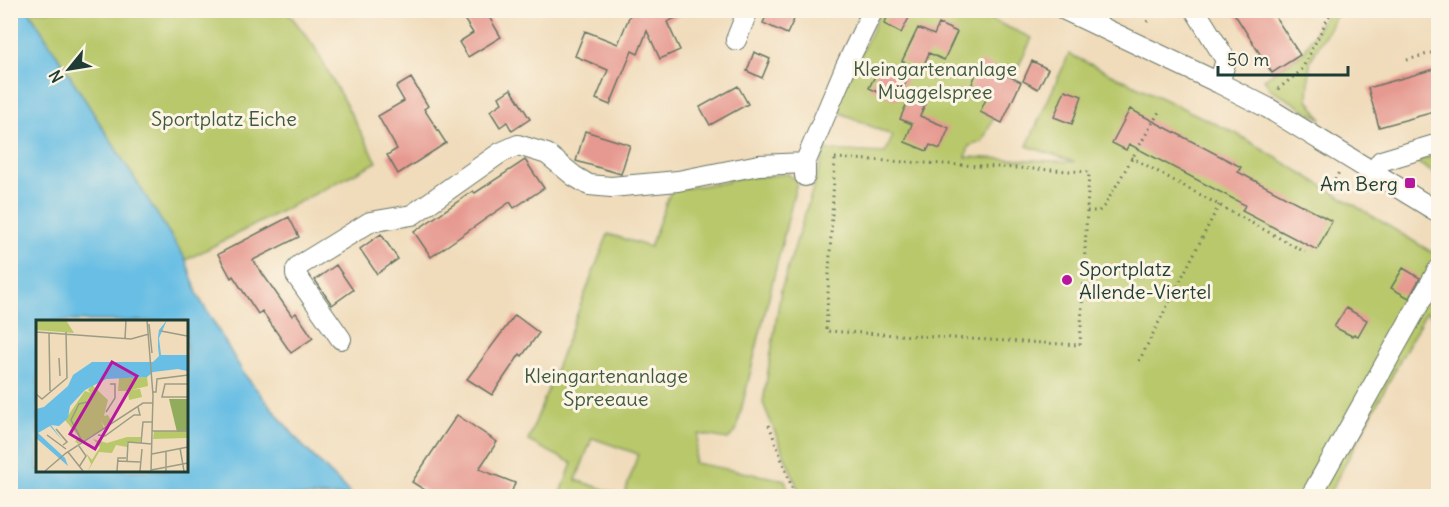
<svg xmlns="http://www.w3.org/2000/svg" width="1449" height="507" font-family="Delius,sans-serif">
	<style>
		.green { fill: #b8c86a; stroke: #6c824f; stroke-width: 1.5; fill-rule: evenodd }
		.water { fill: #68bee4; stroke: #447e8c; stroke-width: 1.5; fill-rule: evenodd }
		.building { fill: #e69990 }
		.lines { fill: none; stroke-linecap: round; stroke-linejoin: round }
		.minor-casing { stroke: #687563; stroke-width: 22 }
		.path { stroke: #687563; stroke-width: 3; stroke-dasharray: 1.5 4.5; stroke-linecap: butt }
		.minor { stroke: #fff; stroke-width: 20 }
		.poi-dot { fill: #b5179e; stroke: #fcf5e5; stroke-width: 2 }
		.labels { text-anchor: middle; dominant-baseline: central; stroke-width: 6; stroke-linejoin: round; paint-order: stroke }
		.park-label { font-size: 20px; fill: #3e593f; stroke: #fcf5e5 }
		.poi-label { font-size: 20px; fill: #1f3d34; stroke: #fcf5e5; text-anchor: end }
		.inset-road { fill: none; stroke: #9c9c85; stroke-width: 1.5 }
		.view { fill: #b5179e; fill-opacity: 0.15; stroke: #b5179e; stroke-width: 3 }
		.inset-edge { fill: none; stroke: #1f3d34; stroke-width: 3 }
	</style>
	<rect width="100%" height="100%" fill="#fcf5e5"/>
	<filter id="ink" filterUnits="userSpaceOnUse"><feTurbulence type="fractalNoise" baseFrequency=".0167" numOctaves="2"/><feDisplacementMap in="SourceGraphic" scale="12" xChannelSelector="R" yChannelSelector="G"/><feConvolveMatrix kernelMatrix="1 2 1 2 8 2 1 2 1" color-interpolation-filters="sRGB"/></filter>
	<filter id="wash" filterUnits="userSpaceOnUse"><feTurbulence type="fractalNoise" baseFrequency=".008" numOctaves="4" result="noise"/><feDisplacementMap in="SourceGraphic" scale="24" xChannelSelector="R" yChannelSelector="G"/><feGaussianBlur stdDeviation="1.35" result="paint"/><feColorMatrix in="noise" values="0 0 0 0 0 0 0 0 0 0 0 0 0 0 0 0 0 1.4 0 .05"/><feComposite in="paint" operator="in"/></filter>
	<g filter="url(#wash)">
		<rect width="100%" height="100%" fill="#f0dcbb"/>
		<!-- green -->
		<path class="green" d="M1328,10L1339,11L1310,61L1308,99L1321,119L1270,89L1264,79L1303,53Z
			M29,11H287L314,46L377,162L186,260Z
			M881,11H972L1032,38L982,142L969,146L966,157L1075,162L1027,146L1069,54L1237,134L1438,256V322L1426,312L1328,496H801L763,403L781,290L825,150L885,153L893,136L834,110Z
			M1438,155V176L1415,161Z
			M788,174L797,182L736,431L728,439L699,434L694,463L785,480L790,496H560L572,463L528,441L608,234L650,247L671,190L728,182L729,179ZM592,438L638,454L624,496L576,480Z"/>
		<!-- water -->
		<path class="water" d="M10,11H29L186,260L198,296L244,374L302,445L353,496H11ZM38,321H186V470H38Z"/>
		<g id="blocks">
			<!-- building -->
			<path class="building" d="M479,10H485L501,37L468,57L459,42L473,33L464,19Z
				M632,10H692L667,22L680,50L660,59L647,31L638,54L632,51L610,105L596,99L608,70L575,56L585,31L618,44Z
				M769,10H780L795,17L787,34L763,23Z
				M891,10H913L901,33L884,24Z
				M1232,10H1271L1300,55L1272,73Z
				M939,24L957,32L944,60L929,53L923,67L917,64L916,68L902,61L918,28L934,35Z
				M754,52L770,59L762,78L747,71Z
				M981,61L994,67V69L1021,82L1002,123L980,112L988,95L970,89Z
				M1032,61L1048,69L1038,89L1023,81Z
				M881,64L908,77L897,101L869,88Z
				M1438,68V111L1379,127L1368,88Z
				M411,78L428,106L424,109L446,143L398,174L387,155L397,149L378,116L404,101L396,87Z
				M738,86L748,104L710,125L700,107Z
				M511,89L530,119L512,131L507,122L500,127L490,111L502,103L499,97Z
				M1065,90L1082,96L1072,124L1054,117Z
				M909,98L925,105L920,116L949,128L940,149L930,145L927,151L905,142L912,124L900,119Z
				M1130,109L1241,167L1238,172L1332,221L1317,250L1242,211L1245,205L1129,144L1126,150L1112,143Z
				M585,131L630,145L621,174L576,161Z
				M525,160L544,188L514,208L510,202L431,257L414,232L473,191L475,193Z
				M289,217L299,237L253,260L292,316L296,313L313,338L291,353L262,311L258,314L233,276L231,278L218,254Z
				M381,234L398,259L377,274L360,249Z
				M336,265L353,290L332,305L315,280Z
				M1403,268L1420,278L1409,298L1391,288Z
				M1346,308L1367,320L1358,336L1354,334L1352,336L1334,327Z
				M515,315L539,333L522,356L520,354L492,395L467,379Z
				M457,415L497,442L479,469L515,483L510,496H434L412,482Z"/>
		</g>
	</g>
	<g filter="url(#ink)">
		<use href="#blocks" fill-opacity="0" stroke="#687563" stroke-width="1.5"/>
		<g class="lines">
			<!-- minor casing -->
			<g class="minor-casing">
				<path id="minor" d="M1065,10L1219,83L1268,108L1438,212
					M1195,10L1226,60L1219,83
					M736,40L748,10
					M1374,172L1381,161L1438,144
					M805,176V163L846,66L873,10
					M341,339L296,275V270L300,265L370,222L412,215L500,153L518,145L547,154L574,176L589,185L611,187L678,181L759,165L805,163
					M1311,496L1438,270"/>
			</g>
			<!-- path -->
			<path class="path" d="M1147,22L1153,10
				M1407,60L1438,51
				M1278,89L1301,71L1332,10
				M1131,157L1305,252
				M835,158L1089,172L1080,345L826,331Z
				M1332,185L1339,172
				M1087,211H1099L1105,205L1160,110
				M1139,361L1219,205
				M769,425L795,496"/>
			<!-- minor -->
			<use href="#minor" class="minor"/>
		</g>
	</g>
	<!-- markers -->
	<g class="poi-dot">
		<rect x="1404" y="177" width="12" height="12" rx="3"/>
		<circle cx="1067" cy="280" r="6"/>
	</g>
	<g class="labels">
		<!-- park labels -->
		<g class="park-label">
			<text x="935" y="68">Kleingartenanlage<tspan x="935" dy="23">Müggelspree</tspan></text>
			<text x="224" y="118">Sportplatz Eiche</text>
			<text x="606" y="375">Kleingartenanlage<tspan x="606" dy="23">Spreeaue</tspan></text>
		</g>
		<!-- poi labels -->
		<g class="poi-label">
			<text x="1398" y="183">Am Berg</text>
			<text x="1079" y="268" text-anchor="start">Sportplatz<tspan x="1079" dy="23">Allende-Viertel</tspan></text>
		</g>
	</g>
	<!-- overview -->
	<g transform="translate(36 320)">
		<rect width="152" height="152" fill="#f0dcbb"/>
		<path d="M0,0H30L38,13L0,10ZM111,57L112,66L95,70L104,69L106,77L93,80L92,71H82L83,58ZM56,65L72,80L68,96L72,95L76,102L69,107L65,101L68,108L42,124L39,121L44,118L29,100L49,71L55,73L52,70ZM118,111H151V118L117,119ZM91,117H105L104,122H91V127L80,125L76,133L63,132L52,151L55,144L50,133L56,140L64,127L57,119L71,123Z" fill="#b8c86a"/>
		<path d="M133,79H151V111L141,112Z" fill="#92ac5e"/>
		<path d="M131,0L123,18L125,35H151V51L142,49L117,52L111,57L70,59L49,70L34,86L32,98L23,106L15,105L26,120L14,106L2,113L29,138L32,146L0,118V89L8,87L32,66L37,55L56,42H117L123,36L122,27V17L123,10Z" fill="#68bee4"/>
		<path class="inset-road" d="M111,0L117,75L115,151M113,4L116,33M125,11L151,16M0,12L95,19L113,14M13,13L14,71M89,19L90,0M23,38L24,56M152,64H129L126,77H152M116,72H120L121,59L152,55M0,74L6,79L31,58L30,12M70,92L79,78V64H74M20,109L31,122L27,125M116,111H152M11,115L30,129M62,115L69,116L98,95H104L102,87M47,123L35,100L43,84L51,82M105,123L107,102H117M43,126L50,136L43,147M144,128L148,151M32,132L47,151M130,132V151M116,134L152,127M81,141L104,142M91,141L92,122L116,124M115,150L152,143M9,151L30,133L107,83H117M81,151L82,138H90M104,151L106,129"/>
		<path class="view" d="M76,42L101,56L59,129L34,114Z"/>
		<rect width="152" height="152" class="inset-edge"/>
	</g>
	<!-- margin -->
	<rect width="1449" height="507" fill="none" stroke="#fcf5e5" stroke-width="36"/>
	<!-- north arrow -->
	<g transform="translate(69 69) rotate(240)" stroke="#fcf5e5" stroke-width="4.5" paint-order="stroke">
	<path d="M0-4.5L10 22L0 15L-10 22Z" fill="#1f3d34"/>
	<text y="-9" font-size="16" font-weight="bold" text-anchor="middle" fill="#1f3d34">N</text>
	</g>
	<!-- scale -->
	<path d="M1218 66v9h130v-9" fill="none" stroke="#1f3d34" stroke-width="3"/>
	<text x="1227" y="66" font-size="18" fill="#1f3d34" stroke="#fcf5e5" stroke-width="4.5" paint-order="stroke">50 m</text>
</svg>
